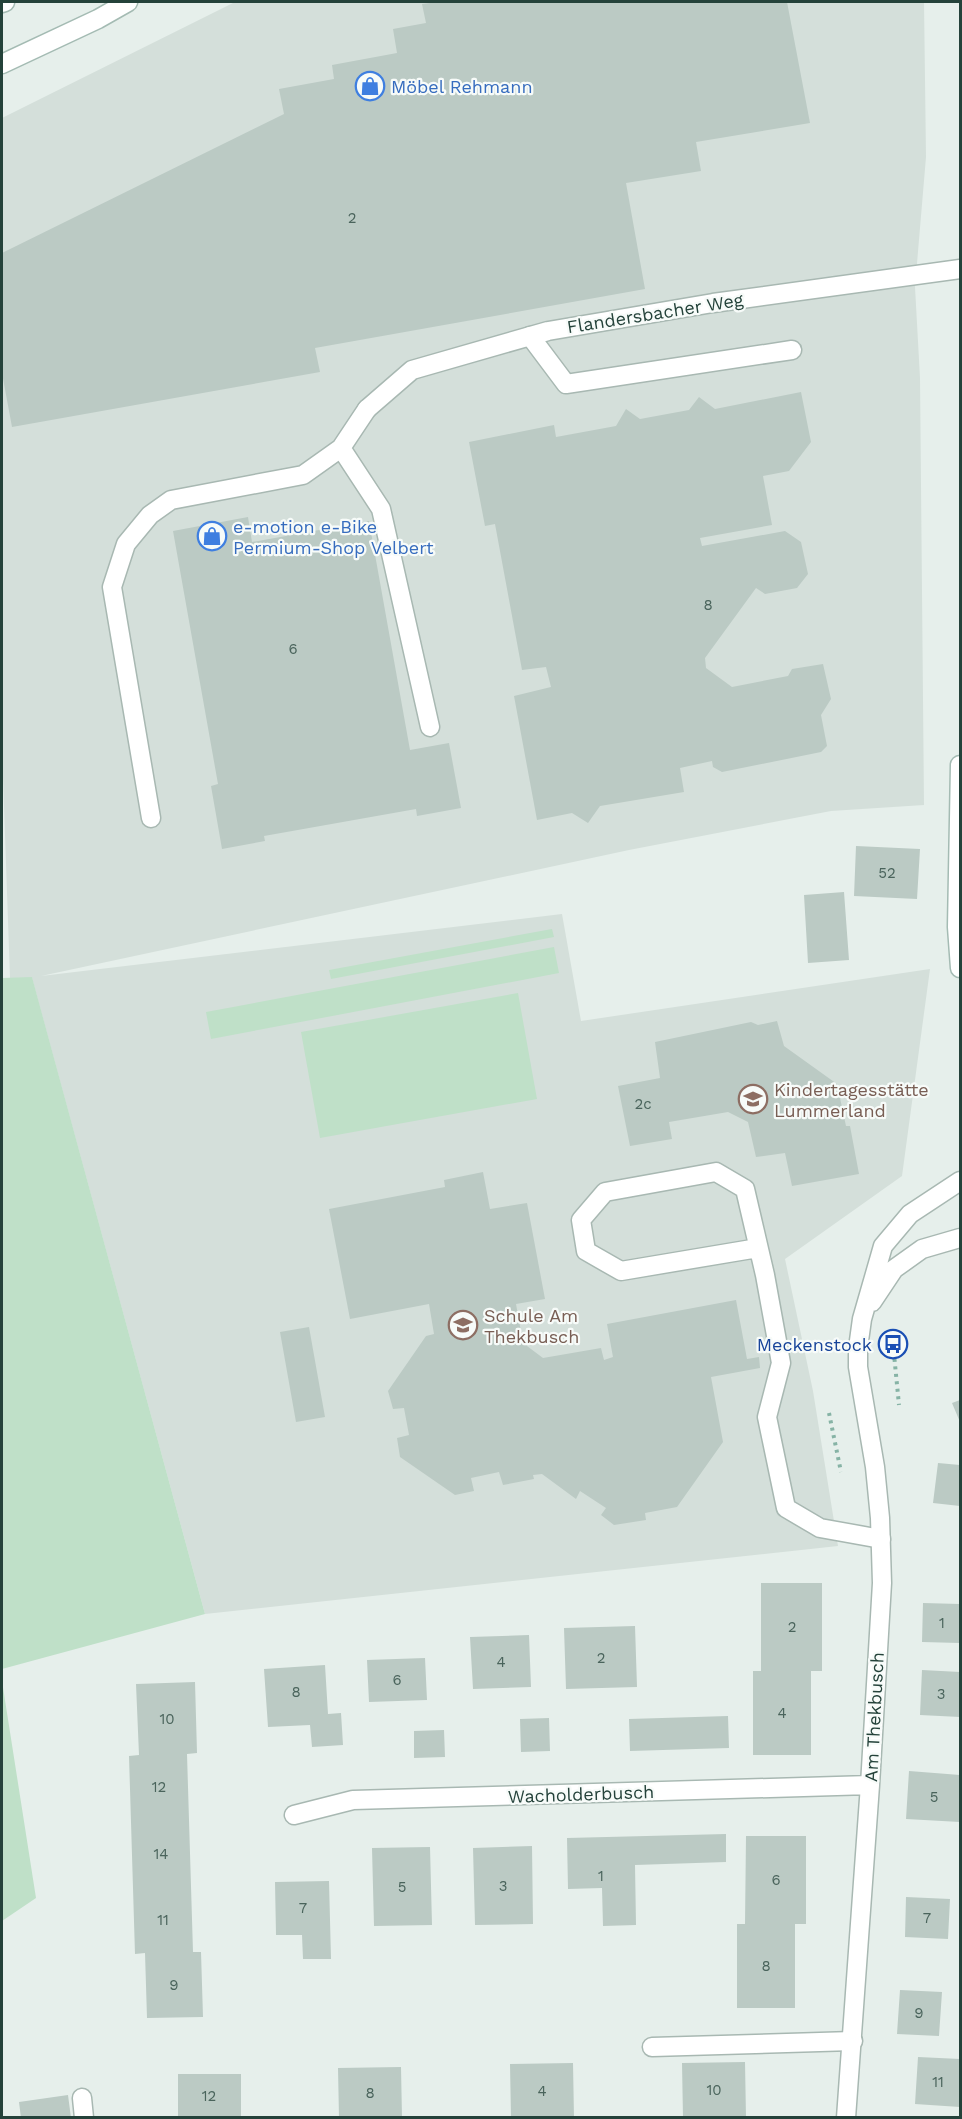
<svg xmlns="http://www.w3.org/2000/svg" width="962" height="2119" font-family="'Work Sans',sans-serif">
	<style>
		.built { fill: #d4dfda }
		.green { fill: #bfe0c8 }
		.building { fill: #bbcac4 }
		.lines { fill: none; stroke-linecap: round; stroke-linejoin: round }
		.service-casing { stroke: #a8b8b2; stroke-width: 21 }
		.minor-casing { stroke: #a8b8b2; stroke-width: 21 }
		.secondary-casing { stroke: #a4bbb3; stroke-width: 21 }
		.path { stroke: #86b3a5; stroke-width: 4; stroke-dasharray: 3 4.5; stroke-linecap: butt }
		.service { stroke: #fff; stroke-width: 18 }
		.minor { stroke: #fff; stroke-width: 18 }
		.secondary { stroke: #fff; stroke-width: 18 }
		.labels { text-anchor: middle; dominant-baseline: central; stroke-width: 4.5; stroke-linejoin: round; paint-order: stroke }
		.number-label { font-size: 15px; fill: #4a645c }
		.shop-label { font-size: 18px; fill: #366cbe; stroke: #f7fbf9; text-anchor: start }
		.street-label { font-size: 18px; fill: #24423a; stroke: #f7fbf9 }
		.education-label { font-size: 18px; fill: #785e54; stroke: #f7fbf9; text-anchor: start }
		.transit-label { font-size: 18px; fill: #164399; stroke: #f7fbf9; text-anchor: end }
	</style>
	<rect width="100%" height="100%" fill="#e6efeb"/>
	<!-- built -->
	<path class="built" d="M235,2H924L926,157L915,287L920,378L924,805L831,811L629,850L41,976L562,914L581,1021L930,969L902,1176L785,1259L813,1391L838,1546L205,1614L32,978H10L2,749V118Z"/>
	<!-- green -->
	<path class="green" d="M552,929L554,937L331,979L329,970Z
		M554,947L559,973L211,1039L206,1012Z
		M32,977L205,1614L2,1669V978Z
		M518,993L537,1099L320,1138L301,1032Z
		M2,1681L36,1898L2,1921Z"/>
	<!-- building -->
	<path class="building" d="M438,2H787L810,123L696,142L701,171L626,183L645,289L315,348L320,372L12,427L2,373V253L284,114L279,89L334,79L332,65L397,53L393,29L426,23L422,4Z
		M801,392L811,442L789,471L763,476L772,525L700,538L702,546L785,531L801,542L808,574L797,588L765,594L756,588L705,658L706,668L732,687L788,676L792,669L823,664L831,699L821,715L827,746L821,752L722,772L713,767L712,761L680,768L684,792L600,806L588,823L572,813L537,820L514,696L551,687L546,667L522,670L495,524L485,526L469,442L554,425L556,437L616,426L626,409L640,419L689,410L699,397L715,409Z
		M248,517L252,542L369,521L410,750L449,743L461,808L417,816L416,809L264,836L265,841L222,849L211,786L218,784L173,531Z
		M856,846L920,849L917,899L854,896Z
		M844,892L849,960L808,963L804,895Z
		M777,1021L784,1046L837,1084L846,1126H850L859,1174L792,1186L785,1153L756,1157L748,1122L728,1112L669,1122L672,1139L630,1146L618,1086L660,1078L655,1042L751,1022L758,1025Z
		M483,1172L490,1209L527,1203L545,1299L516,1304L523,1343L543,1358L601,1348L604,1360L613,1357L607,1324L736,1300L747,1359L759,1357L760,1368L711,1377L723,1442L677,1507L645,1513L646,1520L614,1525L601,1515L606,1508L580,1491L576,1499L542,1474L533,1475L534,1479L503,1485L499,1472L471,1478L474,1491L455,1495L400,1457L397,1438L409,1435L404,1408L393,1409L388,1391L426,1336L434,1334L429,1304L350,1319L329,1209L445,1187L444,1180Z
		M309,1327L325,1417L296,1422L280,1332Z
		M960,1400V1422L952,1403Z
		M938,1463L960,1465V1506L933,1503Z
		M761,1583H822V1671H811V1755H753V1671H761Z
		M923,1603L960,1604V1643L922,1642Z
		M635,1626L637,1687L566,1689L564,1628Z
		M529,1635L531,1687L473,1689L470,1637Z
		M425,1658L427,1700L369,1702L367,1660Z
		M325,1665L328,1714L341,1713L343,1745L312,1747L310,1725L268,1727L264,1669Z
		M922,1670L960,1672V1717L920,1715Z
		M195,1682L197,1753L187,1754L193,1952H201L203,2017L147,2018L145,1953L135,1954L129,1756L139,1755L136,1684Z
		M728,1716L729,1748L630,1751L629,1719Z
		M549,1718L550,1751L521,1752L520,1719Z
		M444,1730L445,1757L414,1758V1731Z
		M909,1771L960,1775V1822L906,1819Z
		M726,1834V1862L635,1865L636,1925L603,1926L602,1888L568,1889L567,1838Z
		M746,1836H806V1924H795V2008H737V1924H745Z
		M532,1846L533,1924L475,1925L473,1848Z
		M430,1847L432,1925L374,1926L372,1848Z
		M329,1881L331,1959H303L302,1935H276L275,1882Z
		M906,1897L950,1899L948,1939L905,1937Z
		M900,1990L942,1992L939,2036L897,2034Z
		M918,2057L960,2059V2107L915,2104Z
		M745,2062L746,2118H683L682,2063Z
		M573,2063L574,2118H511L510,2064Z
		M401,2067L402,2118H339L338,2068Z
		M178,2074H241V2118H178Z
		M68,2095L71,2118H21L19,2102Z"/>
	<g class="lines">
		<!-- service casing -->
		<g class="service-casing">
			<path id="service" d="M530,336L566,384L792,350
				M341,448L381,509L430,727
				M151,818L112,587L126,544L150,515L171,500L303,475L341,448L367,409
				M758,1248L621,1271L586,1251L581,1220L605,1192L716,1172L745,1189L765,1275L781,1363L767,1417L786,1508L820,1528L881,1539
				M652,2047L853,2041
				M82,2098L84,2118"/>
		</g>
		<!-- minor casing -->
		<g class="minor-casing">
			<path id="minor" d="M367,409L412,370L548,331L713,303L960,269
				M872,1302L894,1269L922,1249L960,1238
				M294,1815L353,1800L870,1785
				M846,2118L870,1785L882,1583L880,1518L875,1467L858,1367V1348L862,1319L883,1246L910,1214L960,1181"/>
		</g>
		<!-- secondary casing -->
		<g class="secondary-casing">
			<path id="secondary" d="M2,3L5,2
				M2,64L98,19L128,2
				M960,765L957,927L960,968"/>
		</g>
		<!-- path -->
		<path class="path" d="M893,1344L899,1405
			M829,1413L841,1472"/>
		<!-- service -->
		<use href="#service" class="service"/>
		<!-- minor -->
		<use href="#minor" class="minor"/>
		<!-- secondary -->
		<use href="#secondary" class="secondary"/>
	</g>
	<!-- icons -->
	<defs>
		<g id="shop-ring" transform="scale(1.5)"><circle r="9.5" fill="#f7fbf9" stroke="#3f7fe0" stroke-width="1.5"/><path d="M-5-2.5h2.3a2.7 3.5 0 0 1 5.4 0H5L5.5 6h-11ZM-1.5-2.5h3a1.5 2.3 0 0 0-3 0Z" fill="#3f7fe0"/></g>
		<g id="school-ring" transform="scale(1.5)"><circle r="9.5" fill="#f7fbf9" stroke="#8d6e63" stroke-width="1.5"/><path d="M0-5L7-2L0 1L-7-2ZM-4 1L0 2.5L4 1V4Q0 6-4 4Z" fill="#8d6e63"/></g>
		<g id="bus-ring" transform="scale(1.5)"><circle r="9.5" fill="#f7fbf9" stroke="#1a4fb4" stroke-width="1.5"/><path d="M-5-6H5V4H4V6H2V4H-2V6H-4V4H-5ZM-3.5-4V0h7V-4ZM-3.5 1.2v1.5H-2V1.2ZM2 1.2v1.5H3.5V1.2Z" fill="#1a4fb4"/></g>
	</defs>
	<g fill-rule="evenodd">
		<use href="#shop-ring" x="370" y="86"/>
		<use href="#shop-ring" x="212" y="536"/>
		<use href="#school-ring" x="753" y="1099"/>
		<use href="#school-ring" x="463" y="1325"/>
		<use href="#bus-ring" x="893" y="1344"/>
	</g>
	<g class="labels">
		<!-- number labels -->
		<g class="number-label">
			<text x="352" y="218">2</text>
			<text x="708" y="605">8</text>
			<text x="293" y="649">6</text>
			<text x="887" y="873">52</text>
			<text x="643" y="1104">2c</text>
			<text x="942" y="1623">1</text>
			<text x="792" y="1627">2</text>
			<text x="601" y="1658">2</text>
			<text x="501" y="1662">4</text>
			<text x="397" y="1680">6</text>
			<text x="296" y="1692">8</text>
			<text x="941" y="1694">3</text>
			<text x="782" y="1713">4</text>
			<text x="167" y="1719">10</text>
			<text x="159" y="1787">12</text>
			<text x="934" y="1797">5</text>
			<text x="161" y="1854">14</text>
			<text x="601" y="1876">1</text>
			<text x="776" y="1880">6</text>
			<text x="503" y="1886">3</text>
			<text x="402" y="1887">5</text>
			<text x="303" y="1908">7</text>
			<text x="927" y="1918">7</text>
			<text x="163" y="1920">11</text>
			<text x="766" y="1966">8</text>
			<text x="174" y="1985">9</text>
			<text x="919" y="2013">9</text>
			<text x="938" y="2082">11</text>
			<text x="714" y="2090">10</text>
			<text x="542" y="2091">4</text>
			<text x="370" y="2093">8</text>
			<text x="209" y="2096">12</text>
		</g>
		<!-- shop labels -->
		<g class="shop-label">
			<text x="391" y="86">Möbel Rehmann</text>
			<text x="233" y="526">e-motion e-Bike<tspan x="233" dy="21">Permium-Shop Velbert</tspan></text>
		</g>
		<!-- street labels -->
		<g class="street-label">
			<text transform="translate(655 313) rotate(-9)">Flandersbacher Weg</text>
			<text transform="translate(874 1717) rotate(-87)">Am Thekbusch</text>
			<text transform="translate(581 1794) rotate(-2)">Wacholderbusch</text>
		</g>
		<!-- education labels -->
		<g class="education-label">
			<text x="774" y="1089">Kindertagesstätte<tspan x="774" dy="21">Lummerland</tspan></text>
			<text x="484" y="1315">Schule Am<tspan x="484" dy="21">Thekbusch</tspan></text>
		</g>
		<!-- transit labels -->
		<g class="transit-label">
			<text x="872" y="1344">Meckenstock</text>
		</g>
	</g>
	<!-- border -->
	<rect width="962" height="2119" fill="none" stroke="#24423a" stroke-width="6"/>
</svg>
